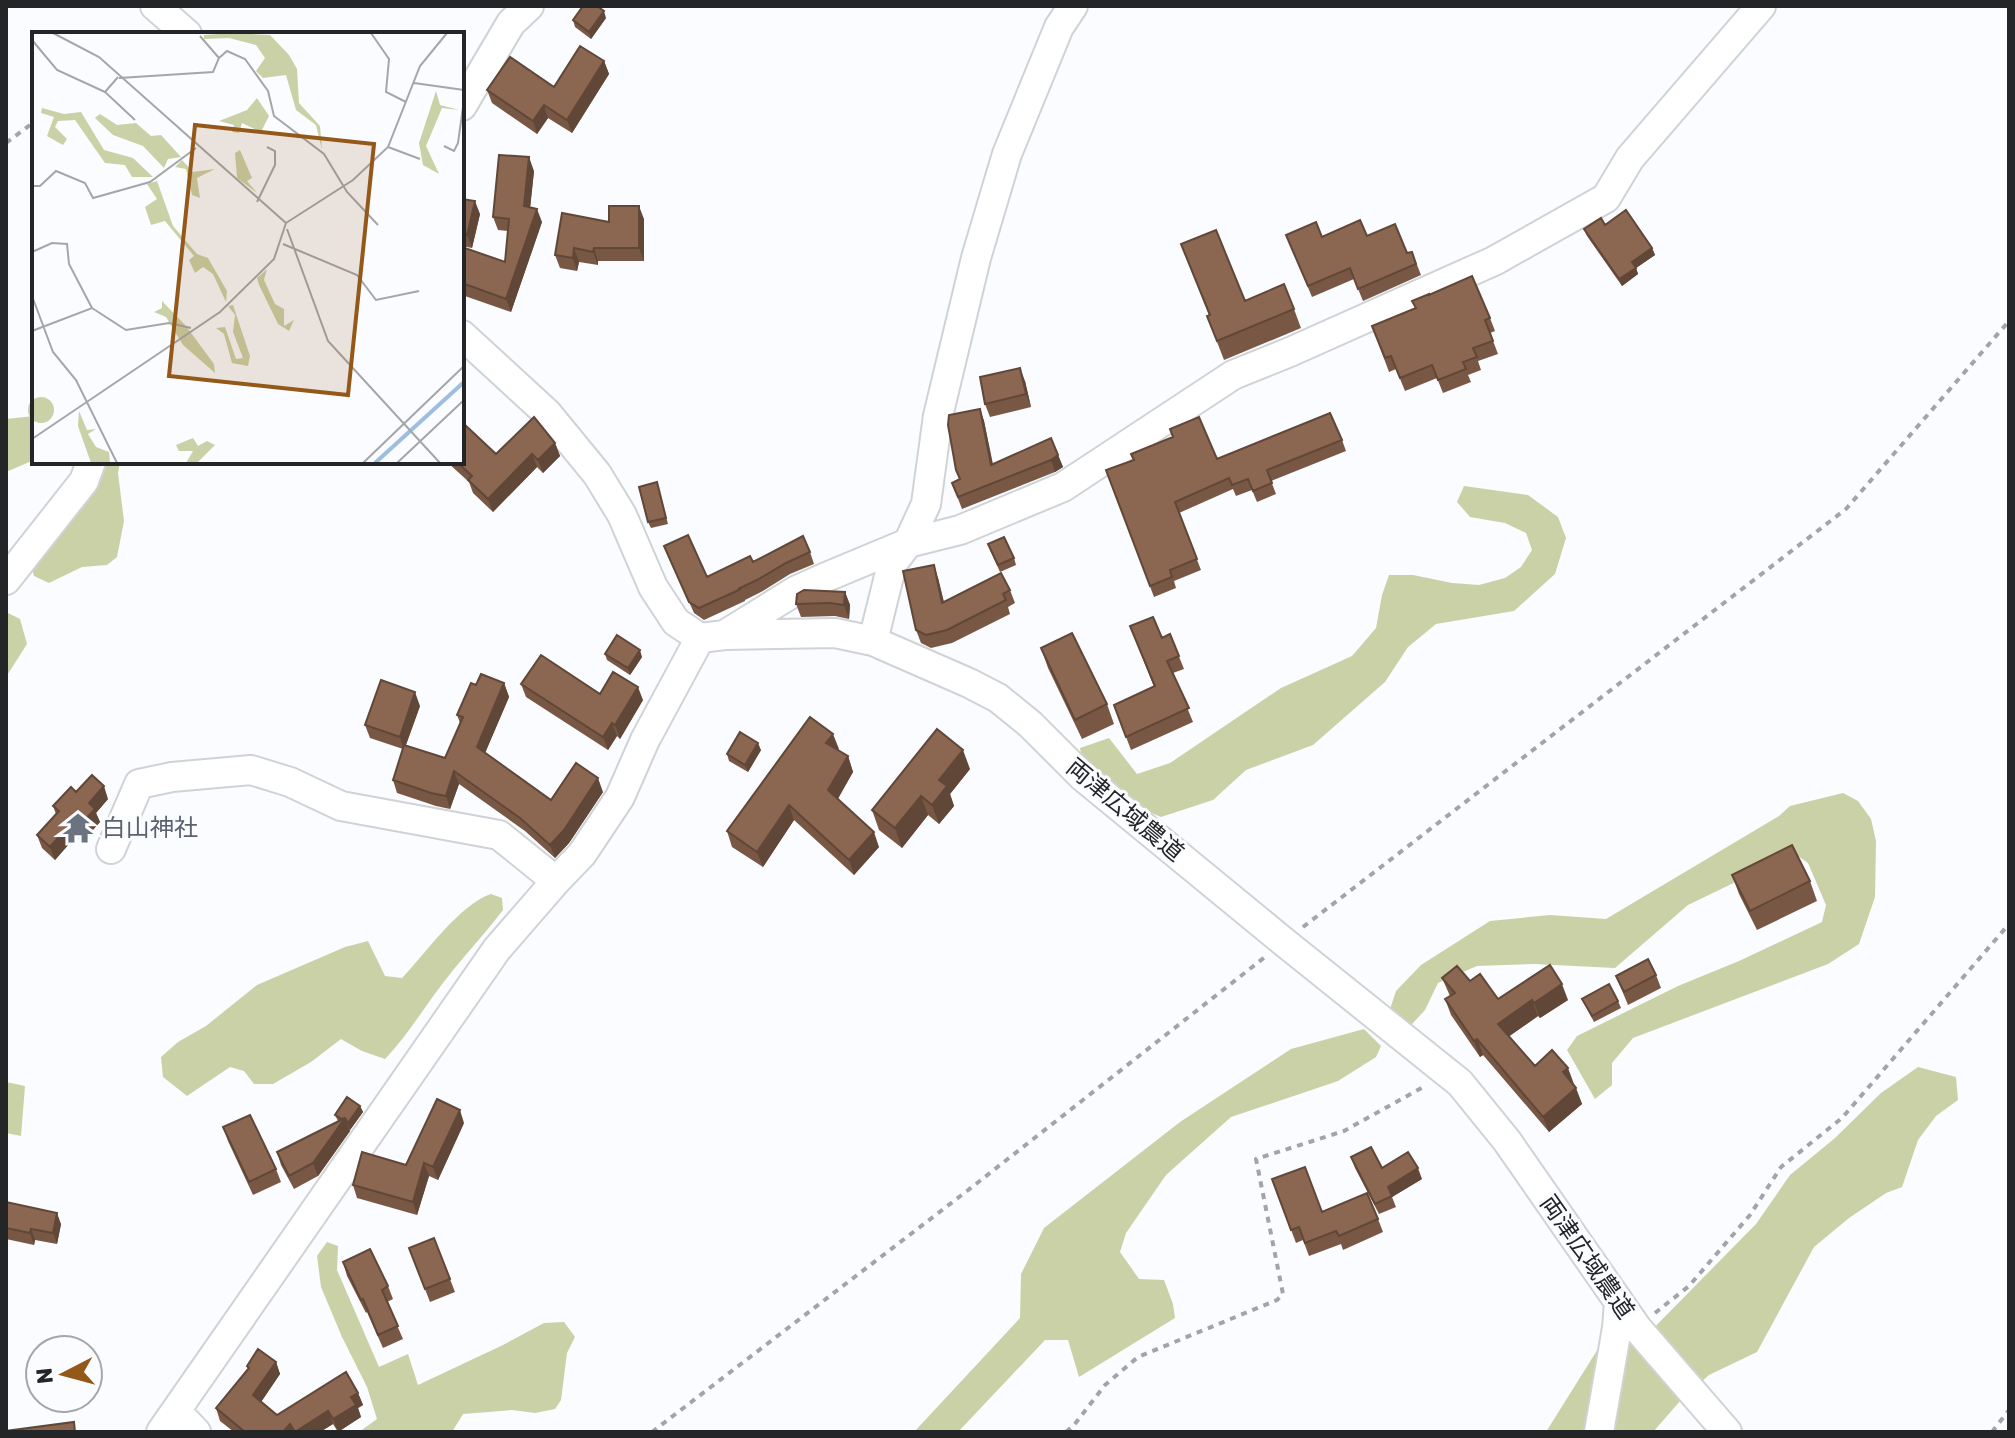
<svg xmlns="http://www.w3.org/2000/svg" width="2015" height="1438" font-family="Rubik,'Noto Sans JP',sans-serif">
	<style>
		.forest { fill: #cad1a6 }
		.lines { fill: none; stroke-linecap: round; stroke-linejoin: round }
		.minor-casing { stroke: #d0d3d6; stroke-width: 32 }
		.path { stroke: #a3a4a7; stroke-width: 4; stroke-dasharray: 6 6; stroke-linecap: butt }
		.minor { stroke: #fff; stroke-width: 28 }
		.wall { fill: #785845 }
		.shaded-wall { fill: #614738 }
		.building { fill: #8b6650; stroke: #614738; stroke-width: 2 }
		.labels { text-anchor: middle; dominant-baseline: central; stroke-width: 6; stroke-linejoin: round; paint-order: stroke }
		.street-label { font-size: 24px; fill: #242526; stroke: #fafcff }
		.worship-label { font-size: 24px; fill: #5b616d; stroke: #fafcff; text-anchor: start }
		.inset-river { fill: none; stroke: #9ebedf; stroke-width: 4 }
		.inset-road { fill: none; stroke: #a4a6a8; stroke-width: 2 }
		.view { fill: #945819; fill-opacity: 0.15; stroke: #945819; stroke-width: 4 }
		.inset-edge { fill: none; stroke: #242526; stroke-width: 4 }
	</style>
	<rect width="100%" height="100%" fill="#fafcff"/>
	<!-- forest -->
	<path class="forest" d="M34,416V460L6,472V419Z
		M103,462H120L118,473L124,521L117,557L107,565L82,567L49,583L34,576L31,565L47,533L91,497Z
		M1464,486L1528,495L1558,517L1566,538L1555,574L1514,611L1436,624L1408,647L1385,682L1313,745L1246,770L1213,800L1161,817L1135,806L1082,760L1080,748L1109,738L1137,774L1170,763L1281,688L1352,656L1376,628L1382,595L1389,575H1413L1452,583L1479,585L1505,578L1521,567L1532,550L1526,533L1505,523L1470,517L1457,502Z
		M8,613L20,619L27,644L6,677V615Z
		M1843,793L1858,801L1871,819L1876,841L1875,897L1859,944L1828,964L1633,1038L1612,1063V1085L1595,1099L1567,1050L1577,1036L1678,986L1739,961L1822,922L1826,905L1808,863L1798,856L1746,877L1688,905L1615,968L1534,964L1477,966L1438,983L1425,1010L1412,1024L1396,1020L1389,1012L1396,991L1421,965L1490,921L1550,915L1606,919L1779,816L1790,806Z
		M491,894L502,898L503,910C484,935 462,958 443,983C423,1009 407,1036 385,1059L362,1051L341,1039L311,1062L273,1084H254L244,1071L230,1067L187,1096L163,1077L161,1057L178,1042L206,1026L257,985L345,947L368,941L385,976L402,978C425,954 460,904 491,894Z
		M1364,1029L1381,1046L1376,1057L1338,1081L1231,1117L1166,1175L1126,1233L1120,1252L1139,1279L1164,1280L1173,1304L1175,1318L1079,1377L1068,1340H1045L958,1432H914L1020,1318L1021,1274L1044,1228L1180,1122L1291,1049Z
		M1918,1067L1956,1077L1958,1100L1936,1116L1918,1140L1902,1187L1886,1193L1849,1218L1814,1247L1757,1352L1709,1375L1681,1400L1653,1432H1546L1601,1344L1627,1329L1638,1344L1756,1224L1790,1175L1835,1138L1881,1093Z
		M6,1082L25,1086L21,1136L6,1133Z
		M327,1242L338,1246L337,1270L379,1367L408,1354L418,1385L503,1345L544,1323L564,1322L575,1337L567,1353L561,1400L555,1409L535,1413L512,1410L463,1414L452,1432H359L377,1419L367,1387L342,1337L321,1287L317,1256Z"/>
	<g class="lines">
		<!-- minor casing -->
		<g class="minor-casing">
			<path id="minor" d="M155,6L187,34
				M462,106L511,23L529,6
				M462,335L547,413L597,474L622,515L653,587L676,622L700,638L725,635L835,633L873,641L969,683L998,698L1030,724L1083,777L1284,942L1460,1083L1507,1141L1637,1328L1727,1432
				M6,580L84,481L91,462
				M726,634L797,590L824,578L908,543L960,530L1063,487L1233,375L1290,352L1494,261L1606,198L1630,158L1761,6
				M873,641L892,564L908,543L926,504L938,416L976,258L1007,154L1059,27L1073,6
				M111,849L139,784L172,777L251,770L290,782L341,806L499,835L556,881
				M176,1411L196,1432
				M161,1432L497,949L556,881L582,854L620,797L645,740L700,638
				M1599,1432L1617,1328L1619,1302"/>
		</g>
		<!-- path -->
		<path class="path" d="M6,143L34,122
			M1303,927L1846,509L2009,321
			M1655,1313L1689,1286L1750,1215L1781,1167L1842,1118L2009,924
			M652,1432L967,1191L1265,957
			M1066,1432L1074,1425L1105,1385L1138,1357L1277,1300L1283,1294L1256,1159L1344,1131L1425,1086
			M1992,1432L2009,1410"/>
		<!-- minor -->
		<use href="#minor" class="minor"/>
	</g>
	<!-- wall -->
	<path class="wall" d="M606,18L591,39L575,27L573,20Z
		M604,61L609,74L572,133L548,118L537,134L492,103L487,90L554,87Z
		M534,171L530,207L542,222L511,312L462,295V257L505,262L508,231L498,230L493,217Z
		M462,199L480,214L472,248L462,246Z
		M644,219V261H598V265L579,262L577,271L560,268L555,255L609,222Z
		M1605,225L1652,248L1655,255L1636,268L1638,274L1622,286L1587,236L1584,229Z
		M1286,235L1322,237L1367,236L1407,253L1412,252L1421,275L1363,301L1354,279L1312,297Z
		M1181,244L1245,301L1294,309L1301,328L1224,360L1207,316L1209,315Z
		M1429,295L1490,318L1495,331L1490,333L1498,354L1478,361L1481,370L1468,375L1471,382L1443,393L1437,378L1405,391L1396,369L1389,372L1372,326L1415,308Z
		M1025,381L1031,407L990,417L985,404Z
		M980,409L984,421L993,464L1058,455L1063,467L1055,472L962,509L952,483L959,480Z
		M1342,440L1346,451L1271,481L1276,494L1257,502L1252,490L1236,496L1233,489L1179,513L1201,570L1174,581L1176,588L1154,597L1106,470L1134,460L1217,459Z
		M555,443L560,456L543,473L537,467L493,512L473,493L469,482L447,462H462L496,454Z
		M657,482L668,524L651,528L648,522Z
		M664,546L707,577L753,562L810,552L814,564L790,574L761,592L745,600V601L704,620L694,613Z
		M990,550L1014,558L1016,565L1000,572Z
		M938,578L944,602L1010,590L1015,603L1008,607L1010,614L952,643L931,648L921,643L916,630Z
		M845,592L850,605L849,619L835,616L801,617L796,604Z
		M1130,626L1162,638L1170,634L1184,669L1173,673L1193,722L1131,750L1114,705L1154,687Z
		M1041,648L1107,704L1114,724L1082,739L1048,668Z
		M605,654L642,657L630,675L607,660Z
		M504,683L509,697L485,753L551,800L603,792L569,843L555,858L525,831L459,784L450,809L436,806L397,793L393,780L403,749L370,738L365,725L420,706L406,745L445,758L460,723L457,715L476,685Z
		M521,684L600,694L643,700L620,739L617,736L608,750L526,697Z
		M839,749L838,750L848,756L853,772L837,799L879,847L854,875L794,820L763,867L732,847L727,831Z
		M761,750L748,772L729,761L727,754Z
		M970,769L950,794L954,806L939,824L928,815L902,848L879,830L872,810Z
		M76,792L108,799L96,813L100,822L82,842L76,836L55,860L42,848L37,835L56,814L53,806Z
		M1732,875L1810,881L1817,901L1757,930L1739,894Z
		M1656,975L1661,988L1628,1005L1616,976Z
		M1442,978L1470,981L1498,999L1568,1000L1540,1018L1538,1016L1509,1036L1535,1066L1574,1084L1582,1104L1549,1132L1483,1055L1480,1057L1451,1015L1445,999L1450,996Z
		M1582,999L1618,1001L1621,1008L1594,1022Z
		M360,1106L363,1112L350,1130L349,1129L350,1131L318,1176L294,1189L281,1165L277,1152L338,1121L335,1115Z
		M464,1123L438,1180L429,1176L417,1215L357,1198L353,1185L406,1165Z
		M223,1127L276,1169L281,1182L253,1195L228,1141Z
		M1351,1157L1382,1168L1422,1179L1392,1197L1396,1207L1379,1214L1355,1168Z
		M1272,1179L1322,1212L1378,1219L1383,1232L1343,1250L1341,1244L1309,1256L1303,1240L1296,1243Z
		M6,1202L61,1224L57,1244L35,1240L34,1245L6,1239Z
		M434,1238L455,1292L430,1302L409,1248Z
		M343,1262L388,1286L393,1299L387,1302L403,1339L383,1348L367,1312L366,1313L347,1276Z
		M276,1362L280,1374L261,1402L277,1415L358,1393L363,1405L358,1408L361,1417L338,1432L333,1424L320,1432H234L220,1421L216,1408L248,1369L247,1366Z"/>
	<!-- shaded-wall -->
	<path class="shaded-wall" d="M604,11L606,18L591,39L589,32Z
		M604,61L609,74L572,133L567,120Z
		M544,105L548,118L537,134L533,121Z
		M529,157L534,171L529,219L524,206Z
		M475,201L480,214L472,248L467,235Z
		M639,206L644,219V261L639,248Z
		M537,209L542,222L511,312L506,299Z
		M574,248L579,262L577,271L573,258Z
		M594,248L598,261V265L593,252Z
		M1652,248L1655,255L1636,268L1638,274L1622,286L1619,279L1632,262Z
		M1020,368L1025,381L1031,407L1026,394Z
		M980,409L984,421L995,477L991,465Z
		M555,443L560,456L543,473L538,460Z
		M532,454L537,467L493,512L488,499Z
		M1058,455L1063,467L1055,472L1051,460Z
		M934,565L938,578L947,616L942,603Z
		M845,592L850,605L849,619L844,605Z
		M640,650L642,657L630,675L628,668Z
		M504,683L509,697L482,760L477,747Z
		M638,687L643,700L620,739L615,725Z
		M415,692L420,706L404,750L400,737Z
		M612,723L617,736L608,750L603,737Z
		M833,734L839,749L832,759L826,743Z
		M758,743L761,750L748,772L745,765Z
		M963,750L970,769L950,794L954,806L939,824L932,805L939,780Z
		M848,756L853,772L834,806L828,790Z
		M454,771L459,784L450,809L446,796Z
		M598,778L603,792L569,843L555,858L550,845Z
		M104,786L108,799L96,813L100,822L82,842L77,829L89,803Z
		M921,796L928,815L902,848L895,828Z
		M789,805L794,820L763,867L757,852Z
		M71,823L76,836L55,860L50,847Z
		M874,832L879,847L854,875L849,860Z
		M1562,984L1568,1000L1540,1018L1534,1003Z
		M1532,1000L1538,1016L1504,1040L1498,1024Z
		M1477,1039L1483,1055L1480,1057L1474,1041Z
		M1568,1068L1574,1084L1563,1072Z
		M1576,1088L1582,1104L1549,1132L1543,1117Z
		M360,1106L363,1112L350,1130L348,1123Z
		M460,1110L464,1123L438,1180L433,1167Z
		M345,1118L350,1131L318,1176L313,1163Z
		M424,1163L429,1176L417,1215L413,1202Z
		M1418,1168L1422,1179L1392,1197L1388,1187Z
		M57,1213L61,1224L57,1244L53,1233Z
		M31,1229L35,1240L34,1245L30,1233Z
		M276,1362L280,1374L257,1408L253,1395Z
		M358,1393L363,1405L358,1408L361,1417L338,1432L333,1419L351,1397Z
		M328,1411L333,1424L320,1432H295Z
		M290,1424L293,1432H283Z"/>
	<!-- building -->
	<path class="building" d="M583,6H597L604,11L589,32L573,20Z
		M580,46L604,61L567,120L544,105L533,121L487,90L510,57L554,87Z
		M499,155L529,157L524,206L537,209L506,299L462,283V257L465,248L505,262L509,219L493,217Z
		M462,199L475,201L467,235L462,234Z
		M609,206H639V248H594L593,252L574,248L573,258L555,255L562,213L609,222Z
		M1626,210L1652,248L1632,262L1636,268L1619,279L1584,229L1601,218L1605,225Z
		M1360,220L1367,236L1395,224L1407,253L1412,252L1416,264L1358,289L1350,268L1308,286L1286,235L1316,222L1322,237Z
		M1216,230L1245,301L1284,284L1294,309L1217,341L1207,316L1210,315L1181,244Z
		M1472,276L1490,318L1485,320L1493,341L1473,348L1477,357L1463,362L1466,369L1438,380L1432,365L1400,378L1391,356L1385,358L1372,326L1416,308L1412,301L1429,294V295Z
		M1020,368L1026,394L985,404L980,377Z
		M980,409L991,465L1051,438L1058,455L1051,460L958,497L952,483L960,479L956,470L948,425L949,415Z
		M1330,413L1342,440L1267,470L1272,483L1253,491L1248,479L1232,485L1229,478L1175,502L1197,559L1170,570L1172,577L1150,586L1106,470L1134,460L1131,454L1173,437L1170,429L1199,417L1217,459Z
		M534,417L555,443L538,460L532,454L488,499L468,480L472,476L457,462H462V422L496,454Z
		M657,482L666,518L648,522L639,487Z
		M688,535L707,577L750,556L753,562L803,536L810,552L786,563L757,580L738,589H741L699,608L689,602L664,546Z
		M1004,537L1014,558L998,565L988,544Z
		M934,565L942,603L1001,573L1010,590L1003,594L1006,600L947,630L926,635L916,630L903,571Z
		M804,590L845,592L844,605L830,603L796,604L797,594Z
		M1153,617L1162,638L1170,634L1179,656L1167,661L1189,708L1126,737L1114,705L1155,686L1130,626Z
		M1072,633L1107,704L1075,720L1041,648Z
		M617,635L640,650L628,668L605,654Z
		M541,655L600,694L613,672L638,687L615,725L612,723L603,737L521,684Z
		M481,674L504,683L477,747L551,800L576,763L598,778L564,830L550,845L520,818L454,771L446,796L431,793L393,780L404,745L445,758L463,717L457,715L471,683L476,685Z
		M381,680L415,692L400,737L365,725Z
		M810,717L833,734L826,743L848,756L828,790L874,832L849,860L789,805L757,852L727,831Z
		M937,729L963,750L939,780L947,786L932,805L921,796L895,828L872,810Z
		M740,732L758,743L745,765L727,754Z
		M92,775L104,786L89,803L95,809L77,829L71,823L50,847L37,835L59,811L53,806L71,787L76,792Z
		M1792,845L1810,881L1750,911L1732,875Z
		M1648,959L1656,975L1624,992L1616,976Z
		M1550,965L1562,984L1534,1003L1532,1000L1498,1024L1535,1066L1552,1050L1568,1068L1563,1072L1576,1088L1543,1117L1477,1039L1474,1041L1445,999L1455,993L1442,978L1457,966L1470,981L1480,974L1498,999Z
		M1609,984L1618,1001L1592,1016L1582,999Z
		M347,1097L360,1106L348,1123L345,1118L342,1119L335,1115Z
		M437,1099L460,1110L433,1167L424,1163L413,1202L353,1185L362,1152L406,1165Z
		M250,1115L276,1169L249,1182L223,1127Z
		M345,1118L313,1163L289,1176L277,1152Z
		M1371,1147L1382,1168L1408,1152L1418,1168L1388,1187L1392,1196L1375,1204L1351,1157Z
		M1305,1167L1322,1212L1367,1193L1378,1219L1339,1236L1336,1231L1305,1243L1299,1227L1291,1230L1272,1179Z
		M6,1202L57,1213L53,1233L31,1229L30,1233L6,1228Z
		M434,1238L450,1279L425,1289L409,1248Z
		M370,1249L388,1286L382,1290L398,1326L378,1335L363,1299L361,1300L343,1262Z
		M258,1349L276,1362L253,1395L277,1415L346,1372L358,1393L351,1397L356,1405L333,1419L328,1411L295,1432L290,1424L283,1432H245L216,1408L249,1368L247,1366Z
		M74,1422L75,1432H6V1431Z"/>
	<!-- icons -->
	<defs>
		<g id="temple-bare" transform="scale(2.4)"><path d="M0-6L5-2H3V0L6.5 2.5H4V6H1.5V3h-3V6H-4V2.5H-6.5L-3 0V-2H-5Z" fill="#6b7280" stroke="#fafcff" stroke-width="2.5" paint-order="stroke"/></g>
	</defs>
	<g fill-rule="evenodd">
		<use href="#temple-bare" x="78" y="828"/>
	</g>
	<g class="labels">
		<!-- street labels -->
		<g class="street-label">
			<text transform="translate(1125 810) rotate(40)">両津広域農道</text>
			<text transform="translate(1587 1257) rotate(55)">両津広域農道</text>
		</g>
		<!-- worship labels -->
		<g class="worship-label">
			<text x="102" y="828">白山神社</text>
		</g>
	</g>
	<!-- overview -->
	<g transform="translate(32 32)">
		<rect width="432" height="432" fill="#fafcff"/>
		<path d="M201,1L238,3L257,23L265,37L267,71L288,94L290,118L284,93L264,78L254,43L231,46L224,39L233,26L224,13L197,6L172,7V3ZM404,59L408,73L427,78L410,76L394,114L407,142L391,133L387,111ZM225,66L237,84L229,100L210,91L207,101L200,100L202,93L187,89L215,78ZM10,76L32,82L49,80L72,118L101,126L121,145H100L93,133L73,131L43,88L26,89L23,95L35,107L31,113L15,104L22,85L9,81ZM68,82L85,93L104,91L119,104L129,103L149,125L136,127L132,136L111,114L81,103L63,86ZM208,118L220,146L215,149L225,161L205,146L203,121ZM150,128L161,140L183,137L165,146L168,166L160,163L154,137L143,135ZM125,149L141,194L165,222L176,226L195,259L194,270L181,242L171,235L163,241L157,228L162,224L133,189L119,193L113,175L125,167L115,152ZM235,237L232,248L243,272L252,277V294L262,288L257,299L246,292L227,253L225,246ZM130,269L154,294L182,332L183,341L151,313L134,285L122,280L130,276ZM201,273L218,324L216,334L200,331L192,302L184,296L193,295L204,327L211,326L201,300L203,283L196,274ZM-4 378a13 13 0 1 1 26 0a13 13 0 1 1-26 0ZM47,379L55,398L64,397L56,402L64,415L77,420L78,431H59L46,394ZM161,406L166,414L175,409L183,413L165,431H154L161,419H147L144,413Z" fill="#cad1a6"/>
		<path class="inset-river" d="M343,431L432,350"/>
		<path class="inset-road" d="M21,1L67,25L254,191M162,1H237M339,1L357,27L354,60L374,70M0,8L25,38L73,60M187,26L195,19L213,27L236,59L242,84L292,122L315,160L346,193M86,45L73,60L103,88M87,46L181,40L187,26L168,4M382,51L432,58M412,114L422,119L426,111L432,68M356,115L388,127M0,154H8L24,139L53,151L61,166L118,150L164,116M225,170L243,133V119L235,115M254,191L321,148L356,115L388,34L415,1M255,197L296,309L408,431M251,212L325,243L344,268L387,259M0,220L20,211L35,212L37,232L60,276M0,264L21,320L44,348L85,431M0,299L60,276L94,298L137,291L159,296M0,407L188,280L242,227L254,191M331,431L432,334M365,431L432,368"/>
		<path class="view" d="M163,93L342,112L316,363L137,344Z"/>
		<rect width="432" height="432" class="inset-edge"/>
	</g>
	<!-- border -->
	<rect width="2015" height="1438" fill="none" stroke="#242526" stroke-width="16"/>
	<!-- north arrow -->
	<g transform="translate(64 1374) rotate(264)"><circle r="38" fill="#fafcff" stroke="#a4a6a8" stroke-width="2"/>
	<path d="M0-6L14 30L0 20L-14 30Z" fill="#945819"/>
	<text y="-12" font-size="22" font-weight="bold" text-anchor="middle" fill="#242526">N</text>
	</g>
</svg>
